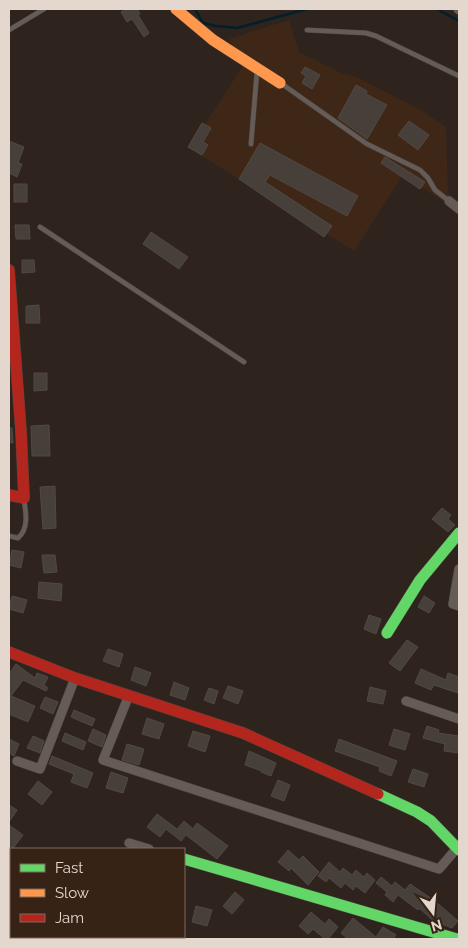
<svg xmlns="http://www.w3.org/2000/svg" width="468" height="948" font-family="Raleway,sans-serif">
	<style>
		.built { fill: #3e2716 }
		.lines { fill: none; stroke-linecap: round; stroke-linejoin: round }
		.stream { stroke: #041e2a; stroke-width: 2.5 }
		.building { fill: #473f39; stroke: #524942 }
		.lane-casing { stroke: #4b423c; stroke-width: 5.5 }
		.street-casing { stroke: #4b423c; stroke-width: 10 }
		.fast-casing { stroke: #4b423c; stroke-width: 12 }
		.slow-casing { stroke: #4b423c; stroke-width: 12 }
		.jam-casing { stroke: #4b423c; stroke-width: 12 }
		.lane { stroke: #655c57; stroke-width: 4.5 }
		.street { stroke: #655c57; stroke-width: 9 }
		.fast { stroke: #63d668; stroke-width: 11 }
		.slow { stroke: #ff974d; stroke-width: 11 }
		.jam { stroke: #b3261e; stroke-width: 11 }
	</style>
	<rect width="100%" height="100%" fill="#2e241d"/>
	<!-- built -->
	<path class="built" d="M289,20L299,52L341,73L357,77L421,110L446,127L448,193L452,196L447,204L403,175L354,251L189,148L243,66L283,77L232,46L229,39Z"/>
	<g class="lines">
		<!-- stream -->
		<path class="stream" d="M195,9L203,23L216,26L237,28L307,9
			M437,9L459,21"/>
	</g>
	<!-- building -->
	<path class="building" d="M127,9H137L140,14L138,15L149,33L144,37L132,19L127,22L121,12Z
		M305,67L320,75L312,89L302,83L306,76L301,73Z
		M356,85L367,91L366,94L387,105L367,139L338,118Z
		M409,121L429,135L418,150L398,135Z
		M202,123L211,128L203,142L208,145L202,155L188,147Z
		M9,141L24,147L18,163L22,164L17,177L9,173Z
		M260,143L358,196L347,216L270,175L265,182L332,226L324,237L239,179Z
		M385,157L425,182L420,189L381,163Z
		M14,184H27V202H14Z
		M15,225H29L30,239H16Z
		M151,232L188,257L179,269L143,244Z
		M22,260H34L35,272L22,273Z
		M39,305L40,323H26V306Z
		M34,373H47V390L34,391Z
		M49,425L50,456H32L31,426Z
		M9,428H12L13,443L9,442Z
		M55,486L56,528L43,529L40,487Z
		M442,508L451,515L448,519L455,525L448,532L432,519Z
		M12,550L24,552L21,568L9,565Z
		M42,555H55L57,572L44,573Z
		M39,582L62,584L61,601L38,598Z
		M12,596L27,600L23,613L9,609Z
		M424,596L435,603L429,613L418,607Z
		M369,615L381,619L376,634L364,629Z
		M407,640L418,647L400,671L389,663Z
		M108,649L123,654L119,667L103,661Z
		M16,664L35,678L37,673L48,677L44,685L48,688L46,691L23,680L11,696L35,706L28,722L9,714V674Z
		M135,667L151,673L146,686L131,680Z
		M421,669L446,680L448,673L459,677L458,693L434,685L431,690L415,683Z
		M174,682L189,688L185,700L170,695Z
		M228,686L243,691L238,704L223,698Z
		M370,687L386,691L383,704L367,701Z
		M209,688L218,691L214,704L204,700Z
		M45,697L58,702L53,714L40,708Z
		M74,710L95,719L92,726L71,717Z
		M147,718L164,724L159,739L142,734Z
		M427,726L439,730L438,733L459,736V753L444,751L445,744L423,738Z
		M93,729L106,735L102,747L88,741Z
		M394,729L410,734L405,750L389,745Z
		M193,731L210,736L205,752L188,746Z
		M65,733L86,742L83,750L62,741Z
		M33,736L44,741L40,753L27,748Z
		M9,739L19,744L14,756L9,753Z
		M339,739L397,761L391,776L379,771L380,767L335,751Z
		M127,744L144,749L139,765L122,760Z
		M249,751L276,763L271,776L261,772L262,771L245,765Z
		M52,756L93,773L87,788L71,782L74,774L49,764Z
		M413,769L428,774L424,787L408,782Z
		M111,772L128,778L123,793L106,788Z
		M278,780L290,785L284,801L271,796Z
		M38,781L52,792L42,805L28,794Z
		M9,805L17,810L9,822Z
		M157,814L177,829L184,821L193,829L197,823L228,846L217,859L186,835L181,841L166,829L160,837L147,827Z
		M9,825L23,835L9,854Z
		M288,850L299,860L303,856L319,872L308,885L291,868L289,871L278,862Z
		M329,862L340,872L343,868L352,875L356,870L364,877L367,873L375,880L365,893L356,886L353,890L345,883L341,888L329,878L326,882L318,876Z
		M381,877L392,886L395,882L405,890L410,884L435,901L458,921L452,928L439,923L437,924L419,908L418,910L398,895L393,902L385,895L387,892L376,883Z
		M235,892L244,900L232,914L223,906Z
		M196,906L212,910L207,926L192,922Z
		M311,912L325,924L329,919L338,927L328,939H325L313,929L308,934L299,926Z
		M353,918L376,937L383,927L396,935L393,939H348L341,933Z"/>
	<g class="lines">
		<!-- lane casing -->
		<g class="lane-casing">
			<path id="lane" d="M9,30L44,9
				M307,30L366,33L376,36L459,76
				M282,84L367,144L420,170L428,178L435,190L449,201
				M251,144L257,72
				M40,227L244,362
				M9,536L18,538C29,529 26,512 24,500"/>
		</g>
		<!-- street casing -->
		<g class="street-casing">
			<path id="street" d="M458,9L459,10
				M449,201L459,209
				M459,569L453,604L459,606
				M129,695L103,760L439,869L457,848
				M406,701L459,719
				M17,761L40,769L75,678
				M129,843L149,849
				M9,915L11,912
				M169,937L178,939"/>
		</g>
		<!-- fast casing -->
		<g class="fast-casing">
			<path id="fast" d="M387,633L420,580L459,533
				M378,794L417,812L431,821L459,850
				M184,859L457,939"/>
		</g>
		<!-- slow casing -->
		<g class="slow-casing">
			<path id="slow" d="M176,9L213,40L280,83"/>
		</g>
		<!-- jam casing -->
		<g class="jam-casing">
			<path id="jam" d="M9,270L21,431L24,498L9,495
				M9,652L75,678L243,733L378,794"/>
		</g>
		<!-- lane -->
		<use href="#lane" class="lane"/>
		<!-- street -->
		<use href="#street" class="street"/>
		<!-- fast -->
		<use href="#fast" class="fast"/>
		<!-- slow -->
		<use href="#slow" class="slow"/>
		<!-- jam -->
		<use href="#jam" class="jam"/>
	</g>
	<!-- border -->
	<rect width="468" height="948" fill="none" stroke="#e4d7ce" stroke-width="20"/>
	<!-- legend -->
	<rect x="10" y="848" width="175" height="90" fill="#362315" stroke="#7c6b5f"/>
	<rect x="20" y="864" width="25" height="8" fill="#63d668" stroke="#7c6b5f"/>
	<text x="55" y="873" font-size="15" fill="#e4d7ce">Fast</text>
	<rect x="20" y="889" width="25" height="8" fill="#ff974d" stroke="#7c6b5f"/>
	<text x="55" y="898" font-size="15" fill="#e4d7ce">Slow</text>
	<rect x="20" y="914" width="25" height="8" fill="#b3261e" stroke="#7c6b5f"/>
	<text x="55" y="923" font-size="15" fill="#e4d7ce">Jam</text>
	<!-- north arrow -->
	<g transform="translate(433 913) rotate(164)" stroke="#362315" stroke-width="4" paint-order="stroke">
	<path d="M0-4L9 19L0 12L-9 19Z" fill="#e4d7ce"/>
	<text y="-8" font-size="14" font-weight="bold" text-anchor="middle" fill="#e4d7ce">N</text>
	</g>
</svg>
